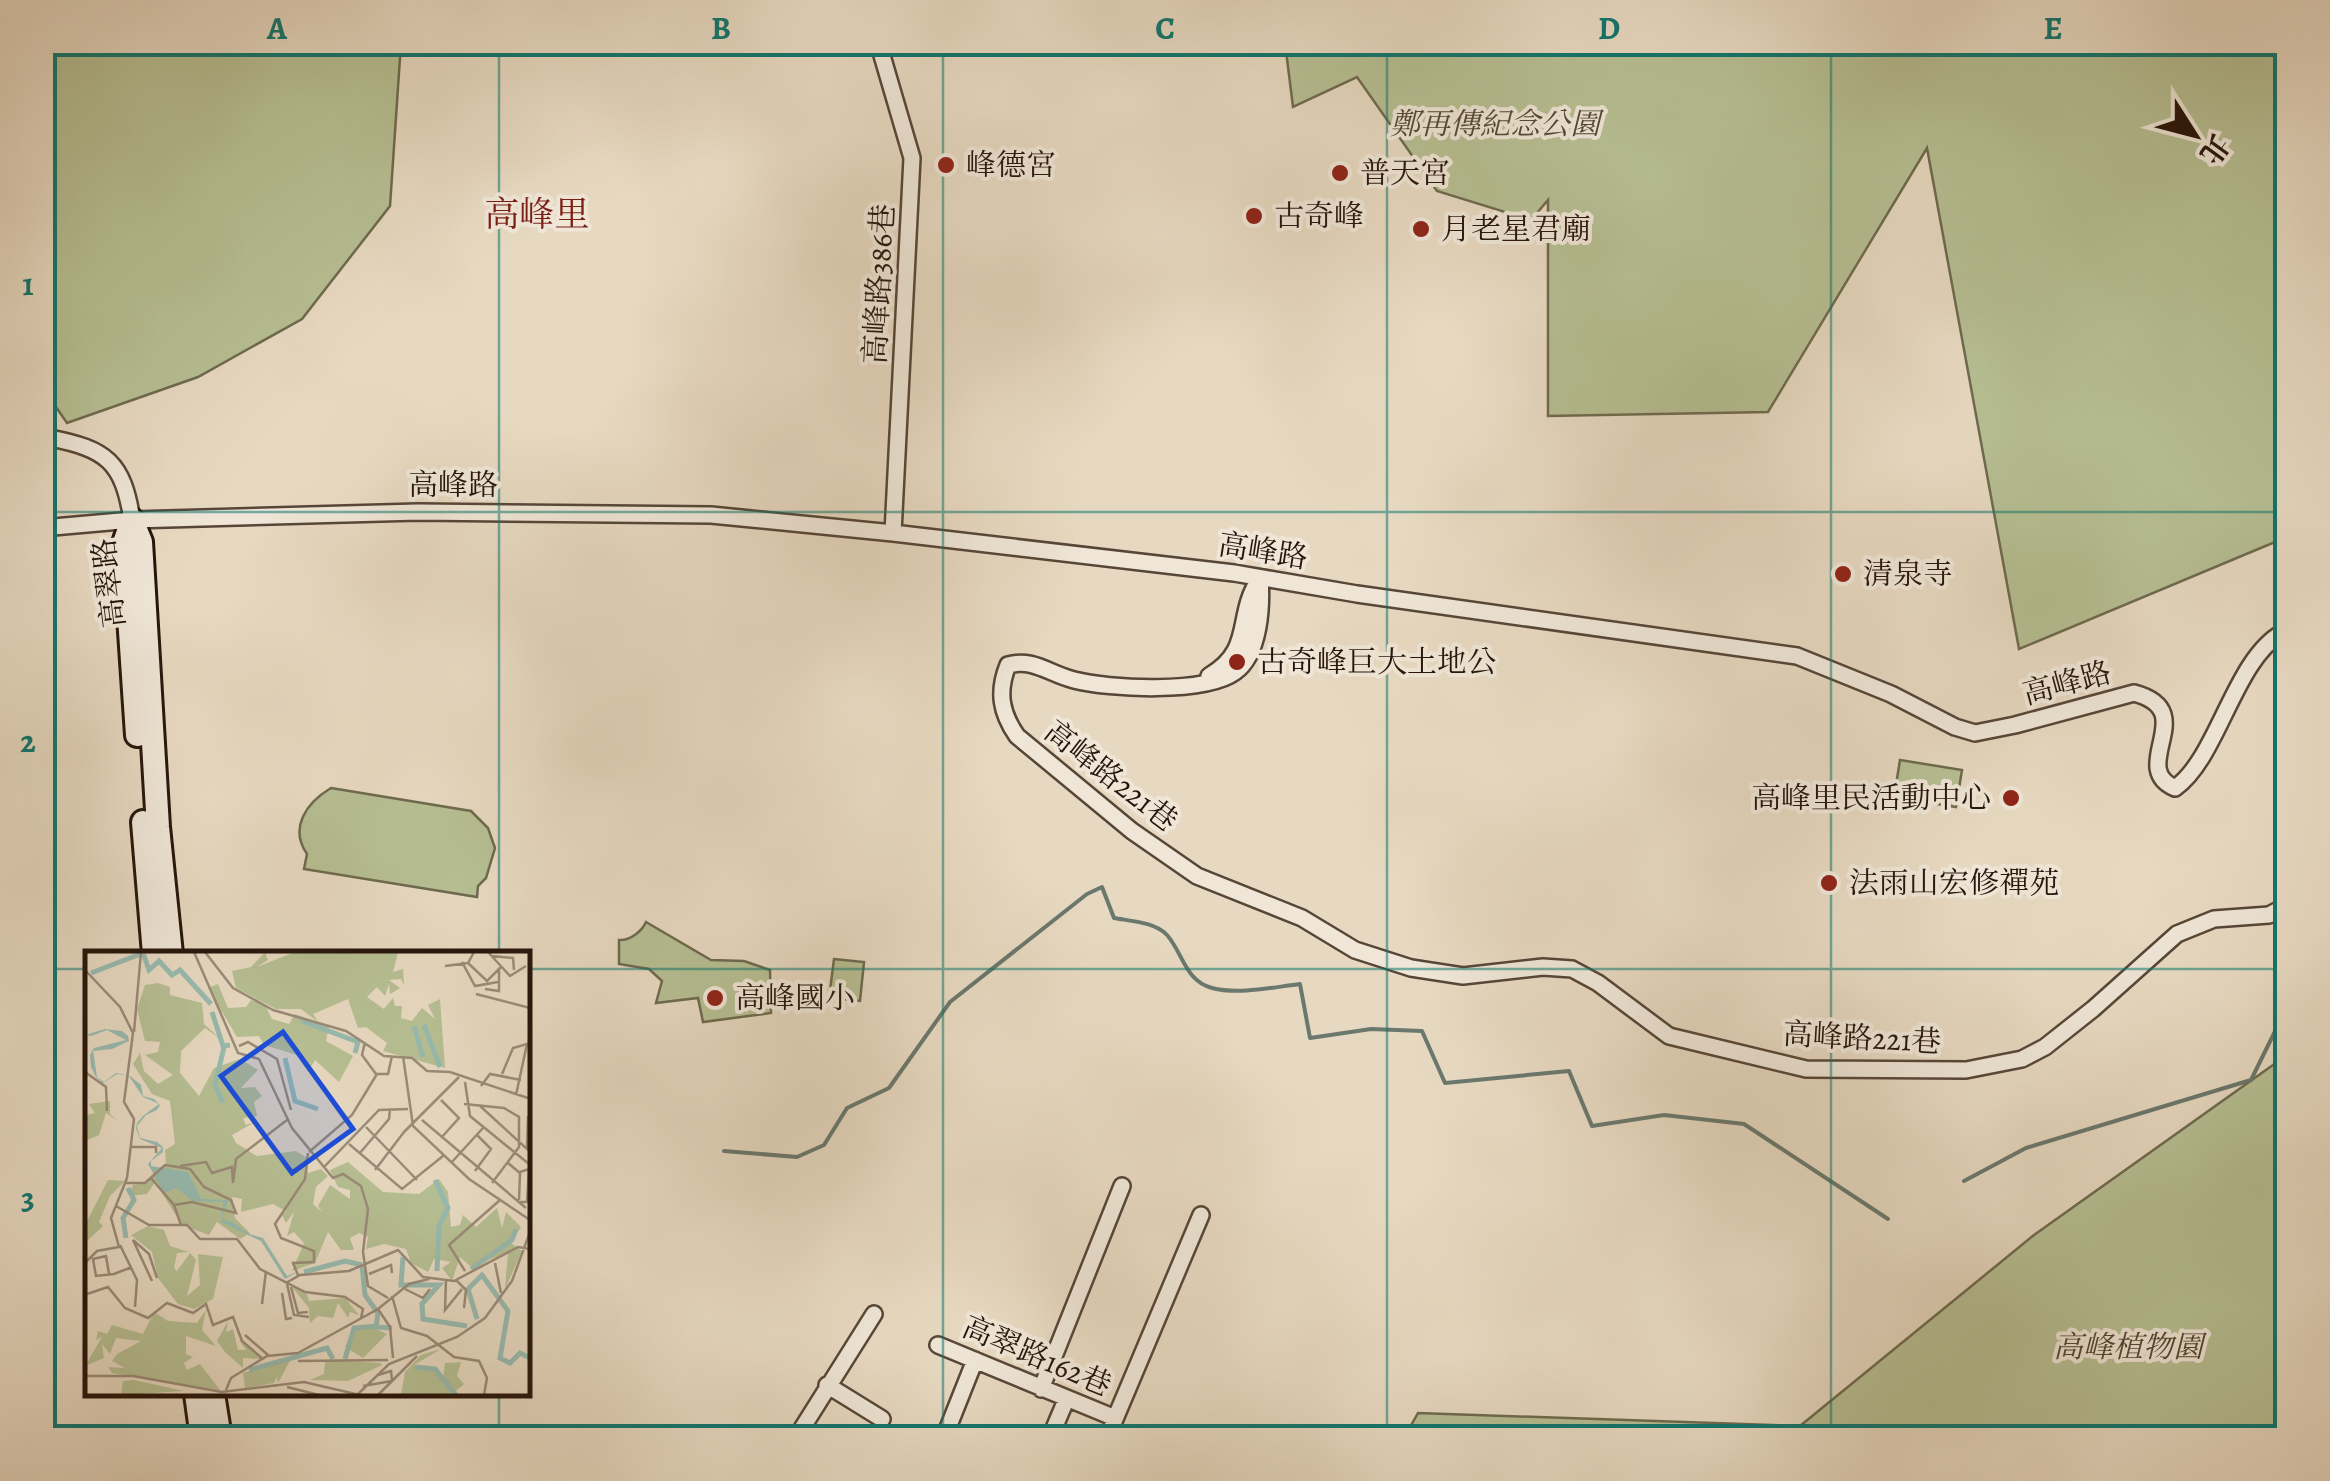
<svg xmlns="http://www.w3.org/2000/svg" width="2330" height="1481" font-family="Alegreya,'Noto Serif TC',serif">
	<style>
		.green { fill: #b6bf93; stroke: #6e6a4f; stroke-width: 2.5 }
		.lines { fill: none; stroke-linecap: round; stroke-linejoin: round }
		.stream { stroke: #6a786d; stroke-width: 4 }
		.street-casing { stroke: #574638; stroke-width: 20 }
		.secondary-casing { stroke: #27150b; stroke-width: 28 }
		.street { stroke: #efe6d7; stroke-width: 15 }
		.secondary { stroke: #efe6d7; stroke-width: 22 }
		.grid { fill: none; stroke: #0f766e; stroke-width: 2.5; stroke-opacity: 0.55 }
		.poi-dot { fill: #8f2418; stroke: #efe6d7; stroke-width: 4 }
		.labels { text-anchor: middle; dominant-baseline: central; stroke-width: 8; stroke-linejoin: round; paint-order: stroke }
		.park-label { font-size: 30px; font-style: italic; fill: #524834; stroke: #efe6d7 }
		.poi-label { font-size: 30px; fill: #27150b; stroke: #efe6d7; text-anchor: start }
		.street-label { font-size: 30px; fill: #27150b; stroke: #efe6d7 }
		.quarter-label { font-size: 35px; fill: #7a1f14; stroke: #efe6d7 }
		.inset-river { fill: none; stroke: #97baaf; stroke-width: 5 }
		.inset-road { fill: none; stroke: #9a8b78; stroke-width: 2.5 }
		.view { fill: #1d4ed8; fill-opacity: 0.15; stroke: #1d4ed8; stroke-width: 5 }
		.inset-edge { fill: none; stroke: #27150b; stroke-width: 5 }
		.neatline { fill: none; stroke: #0f766e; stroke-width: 4 }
		.grid-label { font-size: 32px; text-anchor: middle; font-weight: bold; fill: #0f766e }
	</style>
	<rect width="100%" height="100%" fill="#e7d9c1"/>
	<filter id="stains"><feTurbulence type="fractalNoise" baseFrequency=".002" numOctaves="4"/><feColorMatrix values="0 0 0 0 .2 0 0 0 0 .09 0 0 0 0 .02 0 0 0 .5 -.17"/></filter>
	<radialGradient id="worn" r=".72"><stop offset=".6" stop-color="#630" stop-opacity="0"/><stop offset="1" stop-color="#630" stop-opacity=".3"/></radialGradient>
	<!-- green -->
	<path class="green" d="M42,43H401L390,206L302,319L198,377L67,423L43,388Z
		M1285,43H2287V537L2019,649L1927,148L1768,412L1548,416V200L1531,220L1437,191L1357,77L1293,107Z
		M1900,760L1962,770L1956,807L1894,797Z
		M331,788L471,811L488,828L495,848L486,878L478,886L477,897L304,869L307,854C289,828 306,803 331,788Z
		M646,922L711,960L744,961L770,970L771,1013L703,1022L698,998L656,1003L662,981L649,969L619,964V940C630,941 642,931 646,922Z
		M834,959L864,962L860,1001L829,998Z
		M2287,1055V1438H1404L1418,1413L1800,1426L2034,1235Z"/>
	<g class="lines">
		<!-- stream -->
		<path class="stream" d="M724,1151L797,1157L824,1145L847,1108L889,1088L950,1002L1087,894L1102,887L1114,918C1130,921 1155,922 1167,935C1183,953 1185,981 1212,988C1239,995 1274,987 1300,984L1310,1038L1371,1029L1422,1031L1445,1083L1569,1071L1592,1126L1664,1115L1744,1124L1888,1219
			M1964,1181L2026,1148L2251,1080L2288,1005"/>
		<!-- street casing -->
		<g class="street-casing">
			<path id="street" d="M881,42V52L912,158L893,533
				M42,424L50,438C107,449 123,462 132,520
				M42,528L132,520L418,512L711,515L893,533L1234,573L1357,594L1797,656L1891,694L1955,727L1975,733L2015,725L2134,693C2202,711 2127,767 2175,788C2218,758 2234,660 2282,633L2288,636
				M1260,578C1262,606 1260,654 1235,672C1205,694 1109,689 1074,680C1049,674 1034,658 1008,665C997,692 1001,713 1017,736L1132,831L1197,876L1302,918L1355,950L1411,968L1463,976L1543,967L1572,969L1598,983L1669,1036L1806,1069L1966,1070L2022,1059L2045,1047L2093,1009L2177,934L2214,919L2269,915L2288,905
				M1209,676C1255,649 1234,616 1260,578
				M938,1345L1115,1418
				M827,1385L882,1419
				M1041,1389L1122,1186
				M796,1438L874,1314
				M944,1438L975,1360
				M1050,1438L1066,1400
				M1107,1438L1201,1215"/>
		</g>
		<!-- secondary casing -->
		<g class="secondary-casing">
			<path id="secondary" d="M132,520L141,542L158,827L171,954
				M132,520L124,543L137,735
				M143,822L154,954
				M196,1394L202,1438
				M213,1394L220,1438"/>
		</g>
		<!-- street -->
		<use href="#street" class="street"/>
		<!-- secondary -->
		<use href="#secondary" class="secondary"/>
	</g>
	<!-- grid -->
	<path class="grid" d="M499,42V954M943,42V1438M1387,42V1438M1831,42V1438M42,512H2288M42,969H88M528,969H2288M499,1394V1438"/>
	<!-- markers -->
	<g class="poi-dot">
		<circle cx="946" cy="165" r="10"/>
		<circle cx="1340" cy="173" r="10"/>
		<circle cx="1254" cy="216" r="10"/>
		<circle cx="1421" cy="229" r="10"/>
		<circle cx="1843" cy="574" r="10"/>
		<circle cx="1237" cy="662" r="10"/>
		<circle cx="2011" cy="798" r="10"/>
		<circle cx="1829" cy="883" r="10"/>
		<circle cx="715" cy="998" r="10"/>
	</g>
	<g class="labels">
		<!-- park labels -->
		<g class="park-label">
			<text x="1495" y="124">鄭再傳紀念公園</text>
			<text x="2128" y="1347">高峰植物園</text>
		</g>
		<!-- poi labels -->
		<g class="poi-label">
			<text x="966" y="165">峰德宮</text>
			<text x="1360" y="173">普天宮</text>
			<text x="1274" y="216">古奇峰</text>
			<text x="1441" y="229">月老星君廟</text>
			<text x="1863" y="574">清泉寺</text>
			<text x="1257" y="662">古奇峰巨大土地公</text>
			<text x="1991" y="798" text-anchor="end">高峰里民活動中心</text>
			<text x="1849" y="883">法雨山宏修禪苑</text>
			<text x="735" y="998">高峰國小</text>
		</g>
		<!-- street labels -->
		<g class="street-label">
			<text transform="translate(879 284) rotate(-87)">高峰路386巷</text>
			<text x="453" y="485">高峰路</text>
			<text transform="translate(1263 551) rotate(9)">高峰路</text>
			<text transform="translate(109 583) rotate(-97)">高翠路</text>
			<text transform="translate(2067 683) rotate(-15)">高峰路</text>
			<text transform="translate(1111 776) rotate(38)">高峰路221巷</text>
			<text transform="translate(1862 1038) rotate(3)">高峰路221巷</text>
			<text transform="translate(1037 1356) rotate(23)">高翠路162巷</text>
		</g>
		<!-- quarter labels -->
		<g class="quarter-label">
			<text x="537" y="214">高峰里</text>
		</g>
	</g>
	<!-- overview -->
	<g transform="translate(85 951)">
		<rect width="445" height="445" fill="#e7d9c1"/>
		<path d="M180,1L183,9L172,16L210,1H313L308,21L318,18L319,34L316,28L304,29L315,37L305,43L304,33L300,45L292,36L282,46L299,58L308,47L310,55H317L316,67L327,70L337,57L350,68L343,54L355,48L360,117L298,100L302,92L281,76L273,77L263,48L228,63L233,71L216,58H191L151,37L147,20L166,16ZM73,32L85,36V44L117,52L119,73L138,90L120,77L96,100L95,122L114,145L129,117L155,108L173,119L156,137L170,136L177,145L169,151L172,165L158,167L161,174L170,171L147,184L151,192L172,205L211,200L222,207L223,222L236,218L243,225L231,236L228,253L237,261L233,255L245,234L265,248V239L253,236L245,219L263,211L298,241L334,243L354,228L363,241L366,276L375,274L378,264L391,276L412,257L417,277L421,261L436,276L426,292L437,300L420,338L423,302L385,315L375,306L367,330L357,317L366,311L349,308L343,321L326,312L321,298L299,293L281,298L283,286L274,282L265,287L269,299H256L243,281L230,312L207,320L219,292L209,281L202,285L209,261L201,272L196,262L202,261L188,253L156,261L157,248L147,246L150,267L165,282L155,288L132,271L124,284L97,274L70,231L62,243L44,245L48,234L62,232L81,212L80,199L90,193L85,150L67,143L48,113L55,102L59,120L73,133L88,124L60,104L73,101L75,91L60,90L52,58L60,34ZM133,33L143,57L161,56L166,49L180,54L187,68L204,73L210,63L244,75L241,90L268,105L254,131L230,109L223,121L212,104L179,94L174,85L152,86L123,37ZM25,150V163L33,170L21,162L14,184L0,190L1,164L10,162L4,153ZM23,229L40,230L25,245L14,271L18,275L0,292V274ZM63,275L79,279L85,295L104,301L92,302L89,317L92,320L105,302L111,309L102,345L115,334L113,303L138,306L128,348L109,358L93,353L73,327L67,301L46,284ZM207,336L222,343L224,350L260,347L274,364L265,361L263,367L253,352L248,367L233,365L225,372L224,357ZM121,359L117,379L131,395L101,385V403L108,406L99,412L102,419L115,413L135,439L27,422L23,416L40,417L27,410L32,403L56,390L31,387L25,403L17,393L19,407L0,415L17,386L11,389L13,380L22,383L27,374L58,383L69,361L83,370L112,372ZM143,370L141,381L148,378L153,399H161L154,389L176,408L158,407V417L140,401L132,390ZM270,377H289L302,383L278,407L260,396ZM356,398L329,414L353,417L358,427L360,412L376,411L372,425L379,433L366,444H316L320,421L336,404ZM207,406L193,432L192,426L189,432L160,437L158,422ZM240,409L296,412L297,414L263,430L225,429L239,423ZM38,430L49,429L99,440L36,444Z" fill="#b6bf93"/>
		<path d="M20,78L37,80L43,85L44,90L27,98L8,100L12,126L19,131L31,122L45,125L56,134L58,145L69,148L75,154L72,159L61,164L52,175L55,187L72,191L78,196V201L66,210V215L103,221L116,248L143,249L137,268L147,271L164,283L178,287L202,325L214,320L200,328L176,290L136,271L138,251L108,250L91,237L79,242L63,213L77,197L55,188L51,177L52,172L59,164L74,153L58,146L44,125L32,123L18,132L11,126L6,116L5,104L9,97L41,89L22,79L6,85L0,84Z" fill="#97baaf"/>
		<path class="inset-river" d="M6,22L58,2L64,19L74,10L87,24L95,19L126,53M127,61L138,95L145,94M217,70L273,91L270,102M339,74L355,116M329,75L338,106M200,107L210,150L233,158M138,152L130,134L139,96M350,229L363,257L354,275L352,320M41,287L38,267L49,249L43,237M318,306L316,334H354L337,353L338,368L382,375M277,314L280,344L293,362L291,376L307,377M386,318L427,289L431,278M219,321L260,310L277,314M392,368L383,338L397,324L423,360L415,407L425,412L435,402L445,407M260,408L269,377L291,375M330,416L350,418L371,444M164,419L242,397L248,408"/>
		<path class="inset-road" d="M109,1L153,102L174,108L207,177L248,227L258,223L276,235L283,258L278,301L283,335L303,347M120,1L148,37L188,59L261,80L299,105L327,107L342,120L365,121L443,147M403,1L425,25L441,15M407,5L428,7L429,19M377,11L390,35L413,31M383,12L402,30L416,16M360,15L383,12L389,1M0,19L35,56L48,82L39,151L49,168L42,227L26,267L34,296L12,300L0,312M400,38L414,40V17M391,43L445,57M49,81L56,1M280,91L277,104L291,123M154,95L163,91L192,108L206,159M318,105L328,175L384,228L445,269M0,121L21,136L22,160M291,123H303L307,105M417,123L428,97L442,93L431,144M380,131L385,165L444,213M396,135L405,123L436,129M379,153L419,157L434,166V196L407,232M394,154L442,198L443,165M337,169L441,257M281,176L332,229M318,182L374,126M356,187L374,167L356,149M264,193L317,238L358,205M46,196H71V202M224,201L267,164L292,123M274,203L304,168L305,158M366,212L398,177M423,212L435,222L434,249M95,215L121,211L127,222L147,216L148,232L151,208L202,169M239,216L294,159L323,158M290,219L319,181M390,220L406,198L392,184M65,226L89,254L96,274M41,232H60L80,214L105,218L119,236L146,249L151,262L107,251L89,254M434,251H442L444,218L435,221M31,255L64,274H102L115,288H152L175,318L220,341L260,346L278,358L276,367M35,294L52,329L50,356M410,312L416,342M380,320L364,294L415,249M24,323L21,305L8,308L11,325L29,323L47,316M284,323L306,314L307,322M213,324L208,312L229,311V300L196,287L190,273L220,228L223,202M361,329L360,359L377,338M371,329L381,339L379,357M67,330L48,289L64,303L72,327M201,332L215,324L264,320L313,299L338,326L369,330L433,296L445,298M202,333L209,364L224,366M206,336L213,362L223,361M320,338L338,347L345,338M197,342L201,368L207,367M2,343L23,336L40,357L63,367L82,352L108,362L121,353L128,374L148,366L157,390L178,408M307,345L316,377L342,385L369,406L394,410L402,427L399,444M177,353L181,320M293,358L305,376L308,407M160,384L183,404M213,402L293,358L324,333L344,328M213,410L303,409M0,425H48L137,441L219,431L275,444M278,435L307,430L306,420L293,424M202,436L234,444M141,439L146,427L182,405L213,402M272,444L304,413L372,386L400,367L427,330L445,281M293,444L332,405"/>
		<path class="view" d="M198,81L268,178L207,222L136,125Z"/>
		<rect width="445" height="445" class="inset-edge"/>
	</g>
	<!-- margin -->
	<rect width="2330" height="1481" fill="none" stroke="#e7d9c1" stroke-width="110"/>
	<!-- north arrow -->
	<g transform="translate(2195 135) rotate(126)" stroke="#efe6d7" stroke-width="8" paint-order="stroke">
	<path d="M0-8L18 38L0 25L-18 38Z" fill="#27150b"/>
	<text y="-15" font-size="28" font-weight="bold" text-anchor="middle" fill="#27150b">北</text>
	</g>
	<rect x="55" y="55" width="2220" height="1371" class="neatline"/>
	<g class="grid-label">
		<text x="277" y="39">A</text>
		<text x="721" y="39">B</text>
		<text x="1165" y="39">C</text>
		<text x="1609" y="39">D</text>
		<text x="2053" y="39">E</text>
		<text x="28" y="295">1</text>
		<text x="28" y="752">2</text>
		<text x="28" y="1209">3</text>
	</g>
	<rect width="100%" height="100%" filter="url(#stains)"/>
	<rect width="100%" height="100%" fill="url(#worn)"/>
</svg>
